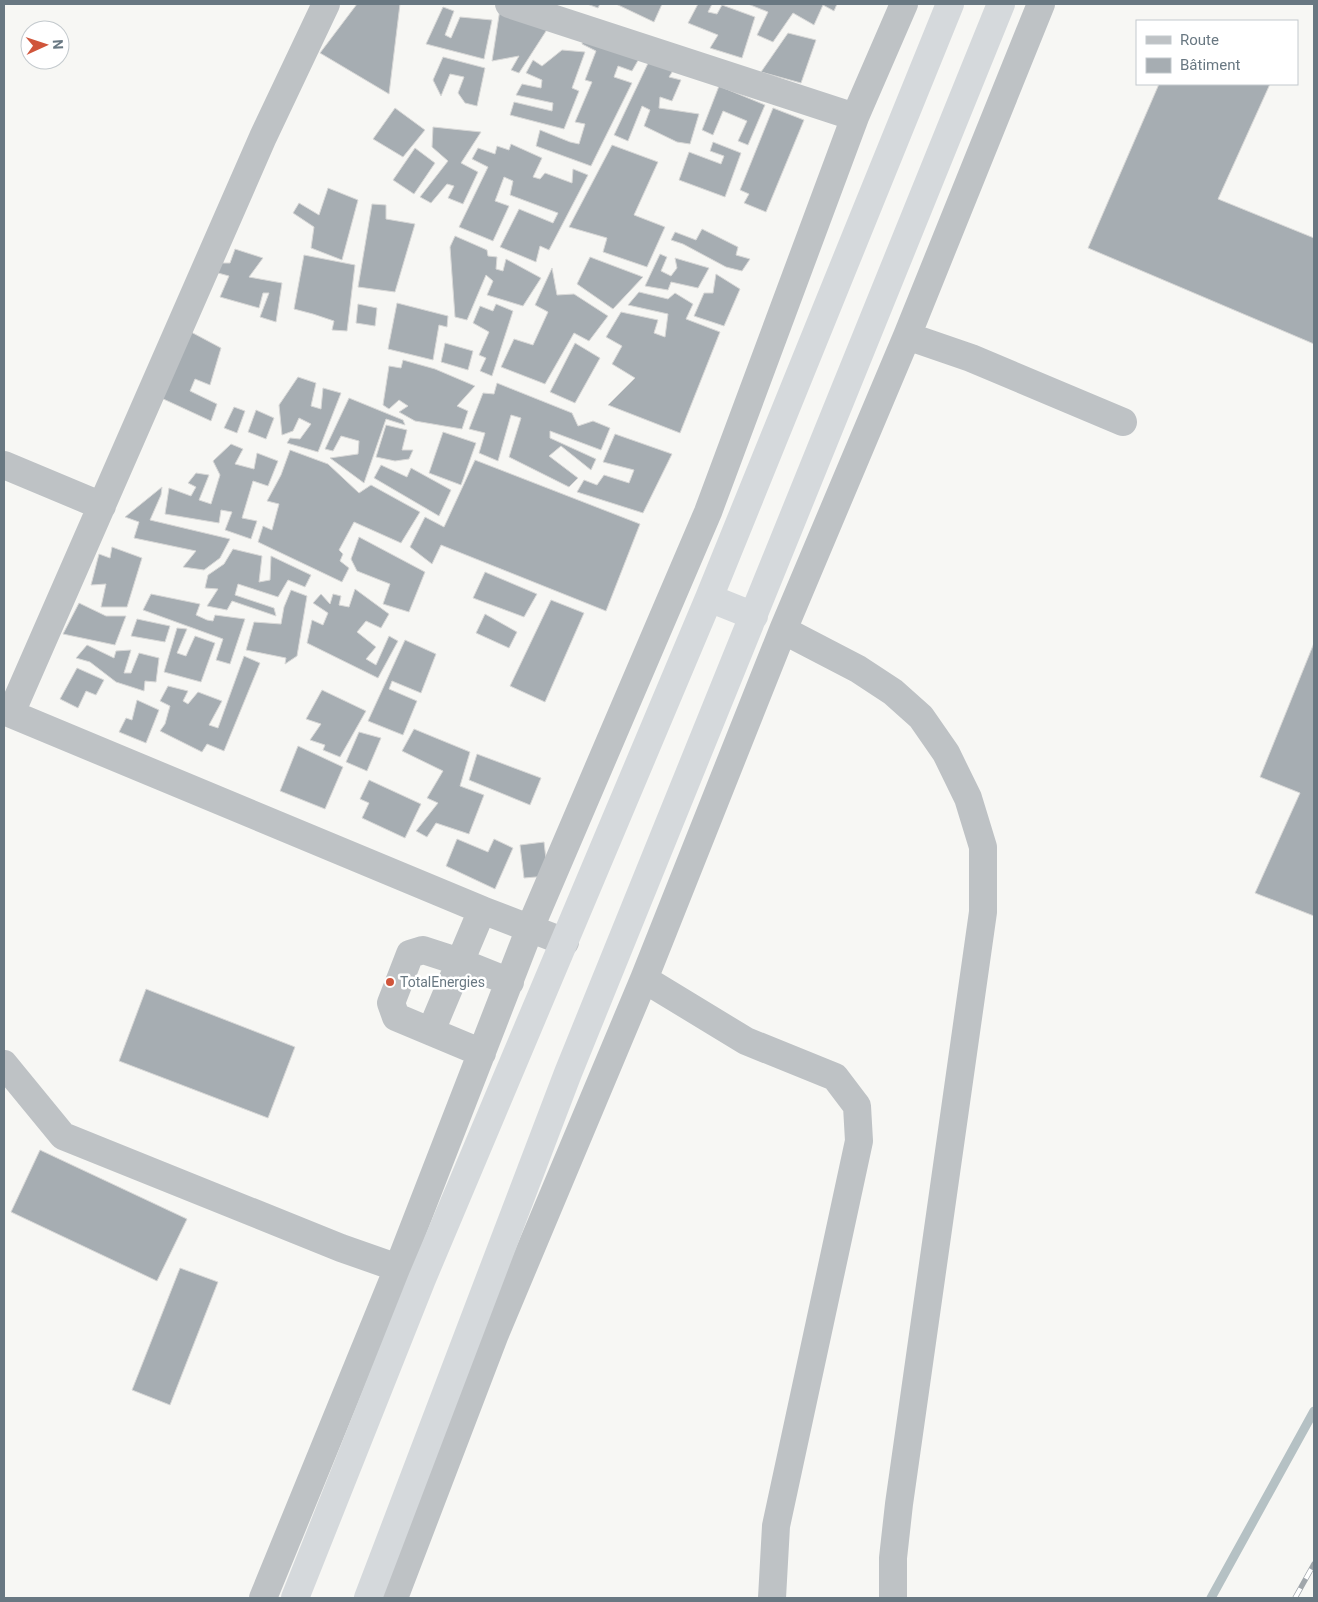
<svg xmlns="http://www.w3.org/2000/svg" width="1318" height="1602" font-family="Roboto,sans-serif">
	<style>
		.lines { fill: none; stroke-linecap: round; stroke-linejoin: round }
		.stream { stroke: #b5c1c4; stroke-width: 9 }
		.building { fill: #a6adb2; stroke: #d8d8d7 }
		.minor { stroke: #bec2c5; stroke-width: 28 }
		.highway { stroke: #d5d9dc; stroke-width: 28 }
		.rail-casing { stroke: #a0a6ab; stroke-width: 5.5 }
		.rail { stroke: #fff; stroke-width: 4; stroke-dasharray: 11; stroke-linecap: butt }
		.poi-dot { fill: #d0553b; stroke: #fff; stroke-width: 2 }
		.labels { text-anchor: middle; dominant-baseline: central; stroke-width: 5; stroke-linejoin: round; paint-order: stroke }
		.poi-label { font-size: 14px; fill: #697882; stroke: #fff; text-anchor: start }
	</style>
	<rect width="100%" height="100%" fill="#f7f7f4"/>
	<g class="lines">
		<!-- stream -->
		<path class="stream" d="M1211,1598L1314,1411"/>
	</g>
	<!-- building -->
	<path class="building" d="M357,4H400L389,94L320,53Z
		M587,4H600L598,8Z
		M616,4H662L654,22Z
		M698,4H712L708,12L717,14L722,5L755,17L742,58L710,48L718,35L688,23Z
		M748,4H837L834,11L823,5L814,25L793,13L773,42L757,35L768,12Z
		M443,7L454,11L445,35L451,38L460,17L492,20L484,59L426,44Z
		M500,9L548,28L519,73L511,70L519,56L492,61Z
		M788,33L816,40L801,83L761,72Z
		M585,34L640,57L632,71L618,66L614,77L632,83L591,166L536,146L540,130L570,142L579,144L585,124L575,122L592,82L585,80L596,51L582,44Z
		M562,50L585,52L572,88L579,91L564,129L510,115L514,102L552,111L553,103L516,95L522,84L541,88L542,80L526,73L533,60L542,66Z
		M443,57L485,68L477,106L465,103L458,93L464,77L450,74L441,96L433,80Z
		M650,59L674,69L669,77L681,80L672,101L660,97L659,108L699,114L690,144L677,142L644,126L650,110L642,106L628,141L614,135Z
		M1159,84H1270L1218,199L1314,238V344L1088,248Z
		M719,86L765,105L748,145L738,141L747,121L723,111L713,135L702,130Z
		M395,108L425,130L403,157L373,139Z
		M773,108L804,120L766,212L744,203L749,194L740,190Z
		M433,127L481,132L461,163L478,172L463,204L448,198L454,186L447,184L431,203L420,197L448,161L432,147Z
		M713,142L741,153L725,197L679,180L689,152L721,164L724,156L710,151Z
		M511,144L542,158L533,177L540,179L545,173L572,183L573,169L588,175L549,250L540,246L536,262L500,247L519,209L553,223L558,213L510,195L513,181L504,177L495,201L509,206L493,241L459,227L488,167L472,159L478,148L495,154L497,146L509,150Z
		M612,145L658,162L634,215L665,227L647,267L603,252L607,238L569,227Z
		M415,148L435,163L414,194L393,180Z
		M328,188L358,200L342,260L311,248L314,227L293,213L299,203L319,215Z
		M372,204L386,205V219L415,224L395,292L358,287Z
		M702,229L738,247L736,255L750,259L742,271L726,267L683,244L671,240L675,232L696,240Z
		M455,236L487,250L488,256L497,257L496,269L503,271L506,259L541,278L523,306L487,295L493,281L486,275L467,320L455,317L450,247Z
		M235,249L263,258L249,277L282,283L276,322L260,317L269,293H263L259,308L220,297L229,276L218,273L221,263H230Z
		M660,254L667,257L661,271L671,276L677,268L675,258L709,268L698,288L671,282L668,290L645,286Z
		M304,255L355,265L347,331L332,330L334,321L313,314L294,309Z
		M590,257L643,277L613,309L577,284Z
		M552,268L557,295L574,294L608,316L589,341L574,333L545,384L501,367L514,339L533,345L548,312L535,305Z
		M716,274L740,289L724,326L694,316L704,293H713Z
		M639,292L668,299L675,293L693,304L686,319L720,332L680,433L608,405L635,378L612,364L622,346L606,337L621,312L658,320L654,333L665,337L668,314L628,305Z
		M397,303L448,316L447,327L439,325L433,360L388,349Z
		M358,304L377,308L375,326L356,323Z
		M496,304L513,311L492,376L480,371L486,358L479,355L489,332L473,323L480,306L493,311Z
		M191,332L221,348L210,385L195,379L190,391L217,404L211,421L159,397Z
		M445,343L473,351L468,370L441,362Z
		M575,343L600,358L575,403L550,392Z
		M403,360L435,369L475,386L457,406L468,411L462,429L415,421L399,412L408,406L399,400L389,409L383,405L389,366L401,368Z
		M298,377L316,383L311,406L321,409L323,388L341,393L318,452L287,443L290,438L300,439L311,424L299,418L293,431L282,435L279,405Z
		M497,383L572,413L578,426L593,421L610,428L601,450L550,431V438L596,459L591,470L561,446L549,456L578,478L569,487L509,457L521,418L511,415L498,461L479,453L485,433L469,429L483,393L494,394Z
		M349,398L403,420L405,425L386,419L364,483L330,458L358,454L359,441L341,436L333,451L325,449Z
		M234,407L245,411L237,433L224,428Z
		M256,410L274,418L266,439L248,432Z
		M386,425L407,430L402,450H413L409,459L395,461L376,457Z
		M443,432L476,443L461,485L429,473Z
		M615,434L672,454L643,513L577,492L584,480L597,485L604,475L629,483L634,470L603,462Z
		M231,444L243,449L235,464L254,469L257,453L278,461L268,486L253,481L242,518L257,521L251,539L225,530L232,512L221,510L219,523L165,514L169,488L191,496L196,487L188,483L196,473L209,475L199,500L211,504L220,475L213,461Z
		M290,450L328,464L359,493L371,485L420,512L401,543L354,522L339,550L343,554L340,561L349,568L342,582L258,542L263,526L272,530L279,504L267,501L281,475Z
		M475,460L640,524L606,611L441,545L432,564L410,547L425,517L444,527Z
		M381,465L407,477L411,468L451,490L439,516L374,478Z
		M162,487L161,495L150,520L230,539L220,558L204,570L183,567L196,551L134,538L139,522L125,517Z
		M359,537L425,572L409,612L383,604L390,584L357,571L351,559Z
		M112,547L142,558L127,607H101L106,584L91,585L99,554L110,558Z
		M233,549L262,556L259,582L270,580L271,556L311,575L305,587L288,580L278,597L238,584L235,595L274,608L276,616L232,601L227,610L207,606L218,589L205,588L208,575L224,564Z
		M485,572L537,594L524,617L473,598Z
		M355,589L389,614L381,628L366,621L357,632L376,647L366,659L376,665L389,636L398,641L378,678L307,643L312,620L323,625L328,613L313,603L321,594L330,604L333,594L341,596L339,605L349,607Z
		M291,590L307,596L297,656L285,664L286,658L246,650L254,622L281,624L284,607Z
		M151,594L200,604L196,615L207,620L213,621L215,615L245,619L230,664L216,660L223,639L143,610Z
		M551,600L584,613L545,702L510,686Z
		M79,603L106,616H126L115,645L63,634Z
		M485,614L517,632L509,648L476,633Z
		M137,619L170,626L165,642L131,636Z
		M177,628L187,629L177,653L186,656L195,636L215,643L201,682L164,672Z
		M405,640L436,654L421,693L392,681L389,689L417,701L403,735L368,721Z
		M1314,643V916L1255,893L1300,793L1260,777Z
		M87,645L114,658L116,651L131,650L124,673H131L139,653L159,658L156,682L145,681L144,691L116,682L90,662L76,658Z
		M244,656L260,663L224,751L207,744L202,752L160,731L165,724L170,706L160,701L168,686L188,691L183,701L188,704L198,692L222,701L209,725L218,728Z
		M77,668L104,680L96,695L86,691L78,708L60,699Z
		M322,690L366,711L340,757L323,750L325,745L310,740L321,724L306,719Z
		M137,700L159,710L146,743L119,732L126,718L132,720Z
		M414,729L470,752L460,786L484,795L469,834L436,823L427,837L416,831L438,803L427,798L443,771L402,751Z
		M359,732L381,738L367,771L346,762Z
		M298,746L343,767L325,809L280,791Z
		M477,754L541,778L530,805L469,780Z
		M369,780L421,804L405,838L362,818L369,803L360,799Z
		M457,839L488,852L494,839L513,848L495,889L446,866Z
		M544,842L548,876L524,878L520,845Z
		M146,989L295,1047L268,1118L119,1061Z
		M40,1150L187,1219L157,1281L11,1212Z
		M180,1268L218,1282L170,1405L132,1390Z"/>
	<g class="lines">
		<!-- minor -->
		<path class="minor" d="M509,4L855,117
			M907,336L971,358L1123,422
			M4,465L102,506
			M783,630L858,669L893,692L921,717L946,753L968,798L983,847V912L899,1504L893,1558V1598
			M4,711L482,910L565,942
			M11,713L263,137L326,4
			M482,910L460,962L510,982
			M644,979L746,1041L835,1077L857,1106L859,1141L776,1526L772,1598
			M431,1031L460,962L423,950L410,954L391,1003L396,1017L482,1053
			M4,1064L63,1136L341,1248L398,1268
			M263,1598L398,1268L530,928L708,512L855,117L904,4
			M394,1598L495,1334L644,979L783,630L907,336L1041,4"/>
		<!-- highway -->
		<path class="highway" d="M709,598L754,616
			M295,1598L422,1279L709,598L950,4
			M368,1598L568,1073L1001,4"/>
		<!-- rail casing -->
		<g class="rail-casing">
			<path id="rail" d="M1295,1598L1314,1564"/>
		</g>
		<!-- rail -->
		<use href="#rail" class="rail"/>
	</g>
	<!-- markers -->
	<circle class="poi-dot" cx="390" cy="982" r="5"/>
	<g class="labels">
		<!-- poi labels -->
		<g class="poi-label">
			<text x="400" y="982">TotalEnergies</text>
		</g>
	</g>
	<!-- border -->
	<rect width="1318" height="1602" fill="none" stroke="#697882" stroke-width="10"/>
	<!-- legend -->
	<rect x="1136" y="20" width="162" height="65" fill="#ffffff" stroke="#c3c9cd"/>
	<rect x="1146" y="36" width="25" height="8" fill="#bec2c5" stroke="#c3c9cd"/>
	<text x="1180" y="45" font-size="15" fill="#697882">Route</text>
	<rect x="1146" y="58" width="25" height="15" fill="#a6adb2" stroke="#c3c9cd"/>
	<text x="1180" y="70" font-size="15" fill="#697882">Bâtiment</text>
	<!-- north arrow -->
	<g transform="translate(45 45) rotate(87)"><circle r="24" fill="#ffffff" stroke="#c3c9cd"/>
	<path d="M0-4L9 19L0 12L-9 19Z" fill="#d0553b"/>
	<text y="-8" font-size="14" font-weight="bold" text-anchor="middle" fill="#697882">N</text>
	</g>
</svg>
